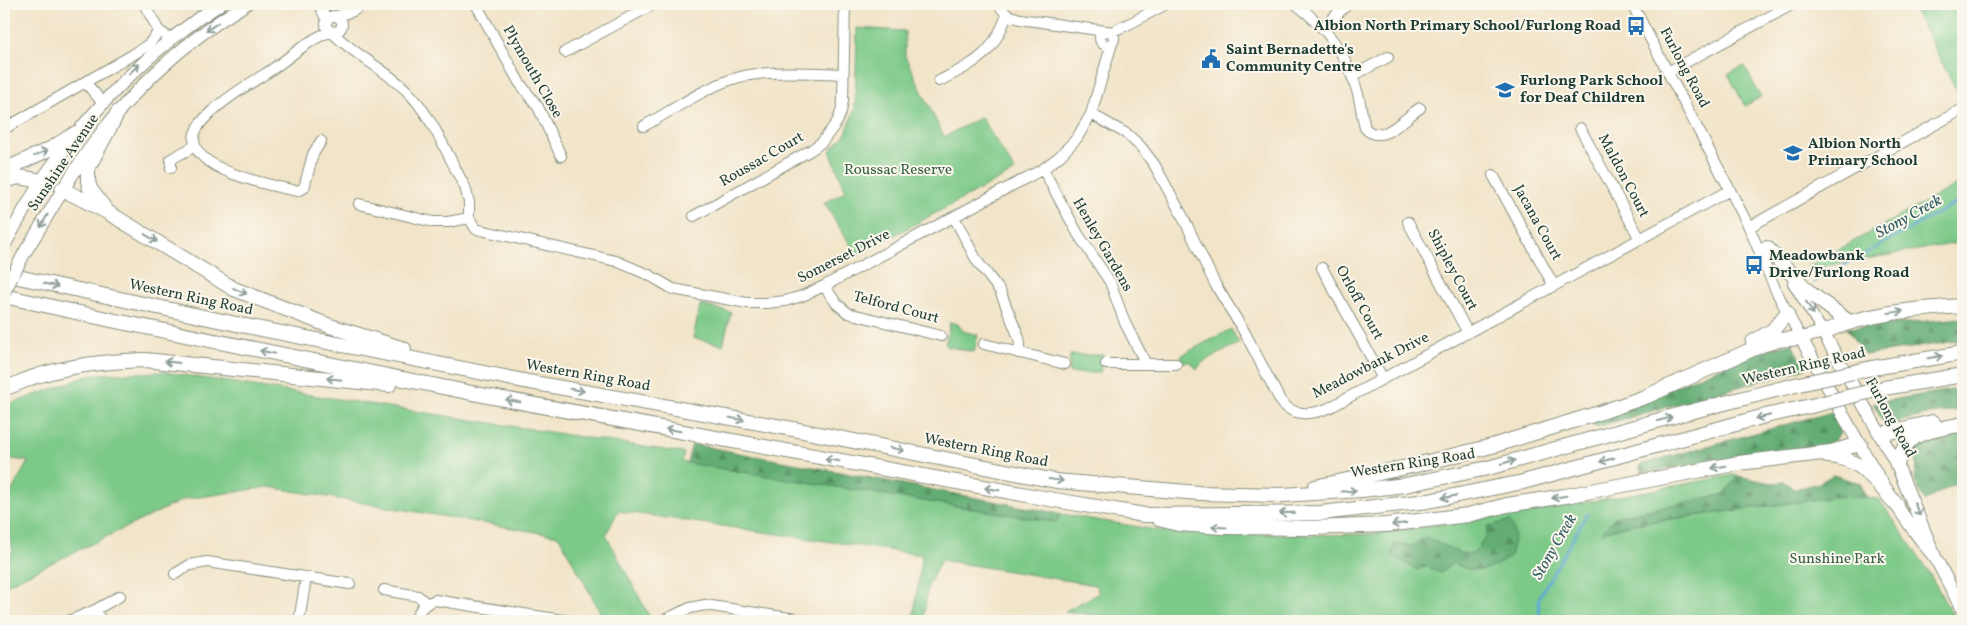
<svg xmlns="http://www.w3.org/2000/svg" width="1967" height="625" font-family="Vollkorn,serif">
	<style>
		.green { fill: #7bc988; stroke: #4d835e }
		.forest { fill: url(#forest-firs); stroke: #427554 }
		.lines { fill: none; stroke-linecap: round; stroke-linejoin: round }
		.stream { stroke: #5ba6d3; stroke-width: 2.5 }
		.minor-casing { stroke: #88907e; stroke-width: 12 }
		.major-casing { stroke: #88907e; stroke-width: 14 }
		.highway-casing { stroke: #88907e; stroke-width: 16 }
		.minor { stroke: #fff; stroke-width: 10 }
		.major { stroke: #fff; stroke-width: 12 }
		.highway { stroke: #fff; stroke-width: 14 }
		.major-bridge-casing { stroke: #88907e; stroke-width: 14; stroke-linecap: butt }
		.highway-bridge-casing { stroke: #88907e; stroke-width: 16; stroke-linecap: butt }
		.major-bridge { stroke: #fff; stroke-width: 12 }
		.highway-bridge { stroke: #fff; stroke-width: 14 }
		.oneway { stroke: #8f9e9a }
		.labels { text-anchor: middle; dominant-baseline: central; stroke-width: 4; stroke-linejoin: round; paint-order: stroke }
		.poi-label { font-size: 15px; font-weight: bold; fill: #1f3d34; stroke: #fbf7ec; text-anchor: start }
		.street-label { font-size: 15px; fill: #1f3d34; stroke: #fbf7ec }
		.park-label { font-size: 15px; fill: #366049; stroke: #fbf7ec }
		.water-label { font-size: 16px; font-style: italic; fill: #315c64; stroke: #fbf7ec }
	</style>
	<defs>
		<pattern id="forest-firs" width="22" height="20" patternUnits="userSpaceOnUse" patternTransform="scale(1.25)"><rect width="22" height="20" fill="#64ad74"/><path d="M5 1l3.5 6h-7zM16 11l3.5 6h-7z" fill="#528e60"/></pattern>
	</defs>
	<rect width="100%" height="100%" fill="#fbf7ec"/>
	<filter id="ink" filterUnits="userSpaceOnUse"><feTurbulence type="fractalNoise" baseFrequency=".02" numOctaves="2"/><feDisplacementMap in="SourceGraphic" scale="10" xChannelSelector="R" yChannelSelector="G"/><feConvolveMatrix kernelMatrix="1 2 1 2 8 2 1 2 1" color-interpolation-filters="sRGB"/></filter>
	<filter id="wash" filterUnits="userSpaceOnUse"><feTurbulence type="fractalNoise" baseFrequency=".0096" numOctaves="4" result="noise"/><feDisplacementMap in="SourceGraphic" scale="20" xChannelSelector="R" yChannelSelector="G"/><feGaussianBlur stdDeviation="1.12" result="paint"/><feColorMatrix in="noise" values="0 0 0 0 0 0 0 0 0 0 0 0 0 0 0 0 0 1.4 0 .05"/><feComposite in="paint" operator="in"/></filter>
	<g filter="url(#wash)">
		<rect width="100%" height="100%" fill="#f1e4c8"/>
		<!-- green -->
		<path class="green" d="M1911,4H1963V96L1960,97Z
			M857,28L905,31V56L944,137L981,117L1015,171L857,255L824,203L846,191L830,151L846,133L855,109Z
			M1744,66L1761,97L1745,106L1728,74Z
			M1963,181V242L1809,269L1807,267Z
			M700,305L731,312L723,345L693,338Z
			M950,322L958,324L963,331L978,335L974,352L945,346Z
			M1231,329L1239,343L1203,362L1197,369L1191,362H1180L1182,355Z
			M1070,355H1104L1100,373H1069Z
			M164,372L684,453L682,462L1055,522L1061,514L1157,530L1309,535L1375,534L1572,505L1733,475L1738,476L1725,494L1615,517L1602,532L1627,525L1841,496L1879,499L1924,564L1956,621H1133L1065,611L1099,593L1095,585L941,560L928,586L923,621H913L922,555L618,511L606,535L652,621H605L559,536L269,487L185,499L4,586V567L13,550L8,533L4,531V505L28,461L4,458V406L94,374Z"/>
		<!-- forest -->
		<path class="forest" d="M1963,318V340L1865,355L1846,328Z
			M1792,343L1806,368L1596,427L1593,424L1594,420L1764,349Z
			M1963,388V410L1929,414L1885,426L1873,403Z
			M1832,412L1840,433L1835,440L1824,445L1642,472L1639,467L1642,464Z
			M1963,429V480L1924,501L1915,481L1917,462L1908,452C1922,434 1943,434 1963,429Z
			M692,444L1061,514L1056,522L687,463Z
			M1833,475L1860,483L1867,498L1841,496L1627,525L1601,533L1615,517L1725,494L1738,476L1771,483L1784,482L1795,489L1819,483Z
			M1510,521L1515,535L1510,557C1486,572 1479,575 1453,563L1441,573L1425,566L1418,570L1391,555L1395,544L1411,546L1425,537L1460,553L1474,554L1486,535L1488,526Z"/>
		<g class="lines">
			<!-- stream -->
			<path class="stream" d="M1813,283L1963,199
				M1539,621V599L1541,594L1587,514"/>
		</g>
	</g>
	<g filter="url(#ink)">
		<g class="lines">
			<!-- minor casing -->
			<g class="minor-casing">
				<path id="minor" d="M144,4L159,31L164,34
					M319,4L327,21
					M476,4L519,82L538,107L561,156
					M998,4L1007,15L1020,19L1105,31
					M1296,4C1328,29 1347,54 1358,94C1361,105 1362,117 1365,128C1382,147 1405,117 1420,108
					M1632,4L1730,190L1749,227L1776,291L1801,338
					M337,16L353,11L364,4
					M326 24a8 8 0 1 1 16 0a8 8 0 1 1-16 0Z
					M1323,27L1348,4
					M1100 38a7 7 0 1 1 14 0a7 7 0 1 1-14 0Z
					M332,32C354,55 385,69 407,91C431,114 449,158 465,187L469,202V218L476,229L616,261L649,275L673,289L747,303H767L785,301L802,296L824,286L1043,169L1060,156L1077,138L1091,114L1112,43
					M1111,32L1129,24L1166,4
					M565,52L654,4
					M1668,72L1793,4
					M1352,76L1388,57
					M939,81C976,62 992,56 1007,15
					M85,82L102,102
					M1091,114L1127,134L1141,147L1154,164L1183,217L1215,284L1245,333L1280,400C1291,417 1312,415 1329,408L1730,190
					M644,126C671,111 710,84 740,77C766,70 815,73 843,74
					M1580,128L1640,239
					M4,129L134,54L149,44L159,31
					M321,141L313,154L304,188L297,191C273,186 194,171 194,139C194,116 248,85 265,74C288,60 306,40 332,31
					M171,168V159L195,146
					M1043,169L1078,234L1110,282L1125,323L1146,364
					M1493,175L1554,286
					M359,204L433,222H448L469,218
					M694,216L811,150L822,142L837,122L841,112L843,100L845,4
					M954,217L977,261L1000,291L1019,338L1020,345L1018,353
					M1408,222L1468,333
					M1749,227L1963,109
					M1322,268L1383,379
					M1793,283L1823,332
					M824,286L837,304L848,313L941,336
					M984,344L1065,364
					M1106,364H1176
					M175,574L190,565L207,562L350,584
					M384,590L418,596L426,603
					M95,610L102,621
					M69,621L95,610L120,596
					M299,621L306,578
					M415,621C419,609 423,605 435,600L569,621
					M662,621L690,608L705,605L809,621"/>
			</g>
			<!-- major casing -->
			<g class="major-casing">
				<path id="major" d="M4,246C18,221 32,194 49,170C96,104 151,48 220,4
					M25,252C46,219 65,184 88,151C129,92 184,42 246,4
					M1936,559C1881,493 1843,413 1801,338L1823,332L1897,465L1936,559L1963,611"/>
			</g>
			<!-- highway casing -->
			<g class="highway-casing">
				<path id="highway" d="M4,170L52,148L76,133
					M4,181L19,177L42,181
					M62,189L109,213L234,289L330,326L404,349
					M106,210L90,189L88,181V168L118,112
					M1767,248L1810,293L1849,322
					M4,274L241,325L529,382L793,429L1056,481L1199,493L1282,495L1362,490L1405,485L1488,468L1674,416L1799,384
					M4,296L111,320L487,396L1049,499L1144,515L1321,513L1428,501L1523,482L1765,416L1811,406
					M1823,332C1868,313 1915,309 1963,306
					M1753,342L1773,330L1787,313
					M1872,368L1963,353
					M4,388C15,386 25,379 37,376C71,365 109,361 145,360L389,385
					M1884,388L1963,375
					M1881,434L1933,422
					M1827,456C1862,457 1875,482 1897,505
					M1897,465C1905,429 1933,431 1963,424
					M1315,487L1416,465L1492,446L1596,414L1645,397L1762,345L1778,340L1801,338
					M1159,519L1178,524L1223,527L1312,528L1386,525L1468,515L1507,505L1565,496L1739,463L1831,452L1860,444"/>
			</g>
			<!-- minor -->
			<use href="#minor" class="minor"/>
			<!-- major -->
			<use href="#major" class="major"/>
			<!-- highway -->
			<use href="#highway" class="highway"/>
			<!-- major-bridge casing -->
			<g class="major-bridge-casing">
				<path id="major-bridge" d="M4,292L25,252"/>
			</g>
			<!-- highway-bridge casing -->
			<g class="highway-bridge-casing">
				<path id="highway-bridge" d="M1799,384L1872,368
					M1811,406L1884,388"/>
			</g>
			<!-- major-bridge -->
			<use href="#major-bridge" class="major-bridge"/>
			<!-- highway-bridge -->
			<use href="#highway-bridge" class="highway-bridge"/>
		</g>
		<!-- one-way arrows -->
		<defs><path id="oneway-shaft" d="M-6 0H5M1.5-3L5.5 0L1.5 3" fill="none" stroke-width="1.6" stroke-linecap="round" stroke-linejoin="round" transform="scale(1.25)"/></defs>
		<g class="oneway">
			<use href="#oneway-shaft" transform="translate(212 27) rotate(144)"/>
			<use href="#oneway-shaft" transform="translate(134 69) rotate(-44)"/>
			<use href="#oneway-shaft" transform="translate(41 153) rotate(-24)"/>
			<use href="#oneway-shaft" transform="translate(44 221) rotate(119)"/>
			<use href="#oneway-shaft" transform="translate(151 238) rotate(31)"/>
			<use href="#oneway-shaft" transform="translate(51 285) rotate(12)"/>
			<use href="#oneway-shaft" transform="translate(240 291) rotate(24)"/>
			<use href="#oneway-shaft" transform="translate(1810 308) rotate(59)"/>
			<use href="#oneway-shaft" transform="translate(1896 312) rotate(-8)"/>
			<use href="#oneway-shaft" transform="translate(267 352) rotate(-169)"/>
			<use href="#oneway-shaft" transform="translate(1935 357) rotate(-9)"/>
			<use href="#oneway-shaft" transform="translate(172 362) rotate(-173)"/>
			<use href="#oneway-shaft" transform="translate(334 379) rotate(-174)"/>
			<use href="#oneway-shaft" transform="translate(577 390) rotate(10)"/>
			<use href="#oneway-shaft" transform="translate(513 401) rotate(-170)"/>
			<use href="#oneway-shaft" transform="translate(1763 417) rotate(166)"/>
			<use href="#oneway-shaft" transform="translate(737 419) rotate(10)"/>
			<use href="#oneway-shaft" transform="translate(1665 419) rotate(-15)"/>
			<use href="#oneway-shaft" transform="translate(673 430) rotate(-170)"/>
			<use href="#oneway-shaft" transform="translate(897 449) rotate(11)"/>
			<use href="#oneway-shaft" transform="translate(832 460) rotate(-170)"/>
			<use href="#oneway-shaft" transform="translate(1607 460) rotate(164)"/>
			<use href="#oneway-shaft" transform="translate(1508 462) rotate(-16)"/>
			<use href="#oneway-shaft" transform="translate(1719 467) rotate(170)"/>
			<use href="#oneway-shaft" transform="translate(1056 480) rotate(8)"/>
			<use href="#oneway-shaft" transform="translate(992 489) rotate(-170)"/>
			<use href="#oneway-shaft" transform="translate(1349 491) rotate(-3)"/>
			<use href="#oneway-shaft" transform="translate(1449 497) rotate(169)"/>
			<use href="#oneway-shaft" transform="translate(1559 497) rotate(171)"/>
			<use href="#oneway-shaft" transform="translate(1917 509) rotate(67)"/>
			<use href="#oneway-shaft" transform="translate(1287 513) rotate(179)"/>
			<use href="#oneway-shaft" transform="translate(1399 524) rotate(172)"/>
			<use href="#oneway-shaft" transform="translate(1219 527) rotate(-177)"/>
		</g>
	</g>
	<!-- icons -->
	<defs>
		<g id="bus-bare" transform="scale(1.5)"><path d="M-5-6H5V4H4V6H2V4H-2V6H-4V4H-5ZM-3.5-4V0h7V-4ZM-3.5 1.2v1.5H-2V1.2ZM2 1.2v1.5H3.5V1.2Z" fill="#1f6fb2" stroke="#fbf7ec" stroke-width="2.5" paint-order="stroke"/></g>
		<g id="civic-bare" transform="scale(1.5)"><path d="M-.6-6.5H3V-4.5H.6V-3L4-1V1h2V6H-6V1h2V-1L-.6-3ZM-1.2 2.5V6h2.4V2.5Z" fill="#1f6fb2" stroke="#fbf7ec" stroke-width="2.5" paint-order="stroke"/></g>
		<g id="school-bare" transform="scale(1.5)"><path d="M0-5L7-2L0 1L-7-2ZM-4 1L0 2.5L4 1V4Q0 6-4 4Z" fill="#1f6fb2" stroke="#fbf7ec" stroke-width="2.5" paint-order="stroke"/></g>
	</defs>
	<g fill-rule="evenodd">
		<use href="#bus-bare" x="1636" y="26"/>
		<use href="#civic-bare" x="1211" y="59"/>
		<use href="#school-bare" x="1505" y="90"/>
		<use href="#school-bare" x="1793" y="153"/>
		<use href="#bus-bare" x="1754" y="265"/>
	</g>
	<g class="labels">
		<!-- poi labels -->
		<g class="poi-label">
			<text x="1621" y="26" text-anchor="end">Albion North Primary School/Furlong Road</text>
			<text x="1226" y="50">Saint Bernadette's<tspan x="1226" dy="17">Community Centre</tspan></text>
			<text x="1520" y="81">Furlong Park School<tspan x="1520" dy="17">for Deaf Children</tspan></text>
			<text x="1808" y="144">Albion North<tspan x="1808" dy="17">Primary School</tspan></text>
			<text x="1769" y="256">Meadowbank<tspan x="1769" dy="17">Drive/Furlong Road</tspan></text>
		</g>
		<!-- street labels -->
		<g class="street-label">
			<text transform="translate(1684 68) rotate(62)">Furlong Road</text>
			<text transform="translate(532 72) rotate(60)">Plymouth Close</text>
			<text transform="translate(762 160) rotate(-30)">Roussac Court</text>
			<text transform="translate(64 163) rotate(-56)">Sunshine Avenue</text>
			<text transform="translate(1623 176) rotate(62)">Maldon Court</text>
			<text transform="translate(1537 223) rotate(61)">Jacana Court</text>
			<text transform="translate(1102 245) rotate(60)">Henley Gardens</text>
			<text transform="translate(844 257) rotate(-27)">Somerset Drive</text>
			<text transform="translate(1452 270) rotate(62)">Shipley Court</text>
			<text transform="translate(191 298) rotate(12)">Western Ring Road</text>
			<text transform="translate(1359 303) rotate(61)">Orloff Court</text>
			<text transform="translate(896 308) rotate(15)">Telford Court</text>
			<text transform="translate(1371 366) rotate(-27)">Meadowbank Drive</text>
			<text transform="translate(1804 367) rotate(-13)">Western Ring Road</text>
			<text transform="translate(588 376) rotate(10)">Western Ring Road</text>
			<text transform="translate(1890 418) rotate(61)">Furlong Road</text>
			<text transform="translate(986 451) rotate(11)">Western Ring Road</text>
			<text transform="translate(1413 464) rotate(-9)">Western Ring Road</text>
		</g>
		<!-- park labels -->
		<g class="park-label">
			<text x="898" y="170">Roussac Reserve</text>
			<text x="1837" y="559">Sunshine Park</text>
		</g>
		<!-- water labels -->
		<g class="water-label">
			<text transform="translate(1909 217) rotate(-29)">Stony Creek</text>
			<text transform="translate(1555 547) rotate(-60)">Stony Creek</text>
		</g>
	</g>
	<!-- margin -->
	<rect width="1967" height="625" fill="none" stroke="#fbf7ec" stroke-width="20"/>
</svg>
